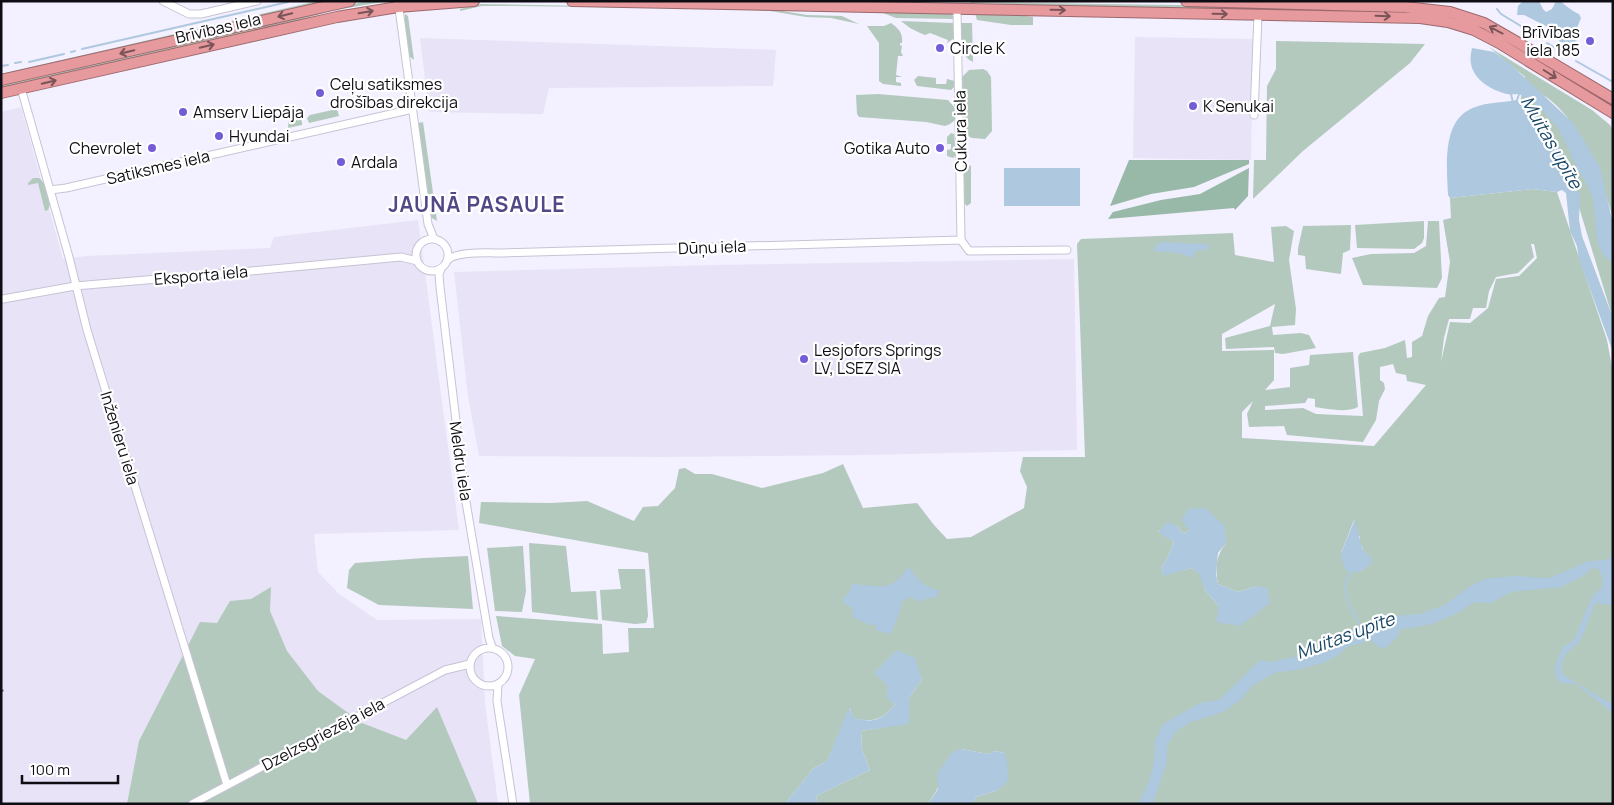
<svg xmlns="http://www.w3.org/2000/svg" width="1614" height="805" font-family="Manrope,sans-serif">
	<style>
		.built { fill: #e8e3f7 }
		.green { fill: #b3c9bd; fill-rule: evenodd }
		.forest { fill: #98b9a7 }
		.water { fill: #adc8df }
		.lines { fill: none; stroke-linecap: round; stroke-linejoin: round }
		.stream { stroke: #adc8df; stroke-width: 2 }
		.minor-casing { stroke: #c7c3d5; stroke-width: 9 }
		.highway-casing { stroke: #9b696d; stroke-width: 12 }
		.minor { stroke: #fff; stroke-width: 7 }
		.highway { stroke: #e79a9d; stroke-width: 10 }
		.rail { stroke: #5a5861; stroke-width: 2; stroke-dasharray: 2.5 5; stroke-linecap: butt }
		.oneway { stroke: #7a5458 }
		.poi-dot { fill: #735cd6; stroke: #fff; stroke-width: 2 }
		.labels { text-anchor: middle; dominant-baseline: central; stroke-width: 4.5; stroke-linejoin: round; paint-order: stroke }
		.street-label { font-size: 16px; fill: #0e0d13; stroke: #fff }
		.poi-label { font-size: 16px; fill: #0e0d13; stroke: #fff; text-anchor: start }
		.water-label { font-size: 18px; font-style: italic; fill: #184666; stroke: #fff }
		.district-label { font-size: 21px; font-weight: bold; letter-spacing: 1px; fill: #514887; stroke: #fff }
	</style>
	<rect width="100%" height="100%" fill="#f3f0ff"/>
	<!-- built -->
	<path class="built" d="M1135,37L1253,39L1251,160L1133,158Z
		M420,38L776,50L773,86L549,88L543,114L429,112Z
		M21,107L63,259L87,256L270,248L274,237L418,220L459,530L314,534L318,572L339,594L377,620L481,619L485,703L498,804H1V112Z
		M1074,259L1077,450L863,455L662,457L479,456L468,396L454,272L715,265Z"/>
	<!-- green -->
	<path class="green" d="M325,1L318,4L1,77V74L313,2Z
		M367,1L382,2L330,11L297,21L1,89V84Z
		M972,2L1249,6L1252,8L1251,10L969,3Z
		M481,4L770,9L807,15L842,16L859,24L831,18L806,17L770,11L736,9L516,6H482L460,11V9Z
		M809,10L948,12L953,16V19L896,18L883,13L810,11Z
		M975,13H1004L1033,17V25H1011L977,20Z
		M405,14L408,16L414,60L409,56L404,22Z
		M901,21L953,23V39L947,43L948,40L930,33L925,35L920,33L910,28Z
		M891,23C899,29 903,33 902,43H900V45L902,46L901,52L903,56H898L896,75L902,77H896V82L901,83V86L883,84L879,81V43L867,26H884Z
		M961,23H972L973,62C958,55 961,37 961,23Z
		M1276,41L1425,44L1410,63L1303,151L1253,199L1254,160H1266L1267,86L1276,69Z
		M1489,47L1592,110L1610,125L1613,130V217C1607,201 1603,182 1596,166C1585,141 1566,109 1543,95L1535,99L1564,132L1588,178L1613,263V319L1568,171L1554,142L1520,103L1525,77Z
		M983,69L987,71L991,77L992,131L985,139L972,138L966,135L963,127L962,77L969,70Z
		M918,76L936,78V84H946L947,79L955,81V86L951,90L917,86L914,80Z
		M878,94L948,100L954,107L955,120L950,124L945,126L926,122L859,117L857,114L856,95Z
		M291,108C296,111 303,118 302,125L288,128L289,118L291,117Z
		M337,109L339,116L309,123L307,118L310,115Z
		M423,122L437,221L432,218L430,215L418,125V123Z
		M951,133L954,134L956,155L953,158L947,156V150L951,149V144H947V137Z
		M966,164L971,166V203L967,206L964,203V166Z
		M33,178H39C47,184 53,201 48,210L45,211L38,183L28,185V183Z
		M1533,189L1557,192L1607,340L1613,373V804H973L976,797L998,790L1004,753L996,751L988,754L962,749L928,804H818L816,796L870,770L862,749L861,731L909,723V698L922,679L887,685L888,698L895,704C883,720 873,723 853,718L850,708L827,761L813,769L785,804H530L519,695L535,659L515,656L502,646L496,616L602,624L603,654L629,652L628,628H654L648,553L479,523L481,502L551,503L587,501L634,521L643,507L658,506L675,488L679,469L685,468L695,474H712L762,488L823,473L843,464L863,508L917,503L934,525L947,539L971,537L1024,508L1027,487L1020,471L1023,457H1085L1077,244L1081,239L1233,233L1235,255L1274,262L1271,227L1286,226L1294,231L1289,260L1296,309L1295,325L1272,327L1273,335L1301,333L1309,335L1316,348L1283,354L1275,353L1274,347L1226,349L1225,338L1270,326L1275,304L1222,334V351L1274,350V380L1265,390L1290,387V368L1309,365L1310,355L1353,352L1358,407C1346,413 1328,409 1315,407V399L1308,398L1305,403L1265,406V410L1303,408L1316,414L1363,416L1358,357L1360,353L1385,348L1405,340L1407,358L1412,357V342L1422,336L1428,316L1439,298L1445,297L1450,262L1443,220L1451,218L1450,198ZM1531,244H1534L1537,258L1519,276L1496,279L1488,308L1470,323L1450,322L1441,362L1444,338L1449,319H1470L1473,308H1486L1489,291L1496,277L1518,273L1534,257ZM1393,364L1396,373L1406,375L1407,381L1426,385L1374,446L1242,438V412L1253,401L1247,414L1249,427L1284,426L1287,435L1363,442L1376,420L1379,401L1385,389L1384,383L1380,380V367ZM1354,520L1358,534L1360,537V543L1365,553V567L1361,571L1341,553ZM1177,526L1184,534L1189,530L1226,543C1216,556 1215,567 1218,584L1238,592L1258,586L1219,606L1205,590L1200,573L1191,568L1163,575L1161,568L1166,561L1174,542L1158,531Z
		M1424,221V238L1422,243L1414,249L1357,248L1355,225Z
		M1428,221H1439L1442,278L1437,288L1363,285L1352,258L1371,254L1414,253L1426,246Z
		M1351,225L1350,250L1343,253L1341,274L1306,269L1305,256L1298,255V248L1303,226Z
		M529,543L566,546L571,592L596,591L598,620L532,612Z
		M523,546L526,591L522,612L495,611L487,548Z
		M468,556L473,609L379,605L347,588L349,570L355,563L424,558Z
		M618,569H645L648,616L646,623L635,624L602,620L600,590L621,589Z
		M271,587L270,611L287,651L318,691L362,723L406,740L437,707L478,804H127L139,741L200,622L217,623L230,601L251,599Z"/>
	<!-- forest -->
	<path class="forest" d="M1129,160H1249V164L1194,187L1151,194L1110,206Z
		M1249,168L1248,196L1235,210L1234,208L1108,219L1113,212L1161,200L1200,194Z"/>
	<!-- water -->
	<path class="water" d="M1523,1H1539L1543,9L1546,12L1552,9L1556,1H1561C1563,4 1575,13 1579,14L1581,18L1577,28L1580,36L1573,45H1570L1560,42L1553,32L1546,26L1524,15H1517L1518,6Z
		M1472,48L1494,52L1509,63L1573,123L1600,167L1613,224V263C1590,249 1599,219 1592,197C1590,188 1583,178 1578,170C1571,155 1565,139 1556,125C1550,117 1528,96 1518,94C1514,94 1510,95 1507,94C1491,90 1474,80 1471,64C1470,59 1471,53 1472,48Z
		M1517,100L1556,142L1567,161L1573,184L1580,195L1579,220L1582,236L1613,318V352L1579,259L1577,246L1570,231L1566,193L1562,190L1557,192L1533,189L1450,198L1448,195C1447,170 1442,126 1467,111C1481,102 1501,103 1517,100Z
		M1004,168H1080V206H1004Z
		M1162,242L1206,244L1209,245V249L1197,250L1192,258L1179,253L1154,251L1156,245Z
		M1206,508L1225,527L1226,543L1218,553L1216,574L1218,584L1238,592L1258,586L1267,588L1270,603L1240,626L1216,622L1219,606L1205,590L1199,573L1191,568L1163,576L1161,568L1166,561L1174,542L1158,532L1168,522L1177,526L1184,534L1189,530L1182,520L1188,509Z
		M1355,519L1362,548L1372,559L1371,564L1361,571L1351,573L1344,568L1341,553Z
		M1613,555V604L1611,605L1595,603L1587,625L1579,642L1565,655L1562,662L1561,668L1563,675L1613,705V713L1576,684L1560,683L1557,679L1555,667L1563,647L1574,640L1593,595L1602,588L1603,580L1599,569L1592,568L1583,576L1561,587L1511,592L1491,603L1474,602L1460,612L1432,624L1399,630V635L1390,644L1382,649L1370,640H1365L1361,644L1350,645L1338,655L1324,663L1291,671L1277,672L1253,685L1239,701L1223,712L1191,722L1176,731L1167,746V762L1153,804H1138L1149,781L1154,761L1155,741L1163,724L1200,703L1219,700L1260,660L1271,662L1316,652L1362,626L1381,617L1388,629L1392,627L1393,616L1419,614L1445,605L1467,588L1485,579L1515,576L1549,578L1589,561L1607,560Z
		M908,567L924,585L940,591L935,598H926L919,602L911,597L902,601C900,613 895,622 891,634L875,630L877,625H870L853,617L852,608L843,602L844,597L849,593L852,584C880,586 891,593 908,567Z
		M897,650L915,658L922,679L909,698V724L861,731L862,749L870,770L816,796L818,804H785L813,769L827,761L849,707L854,718C873,723 882,721 895,704L887,698V685L874,673Z
		M962,749L988,754L996,751L1004,753L1007,760L1008,781L998,790L976,797L973,804H928L938,789L937,774L952,752Z"/>
	<g class="lines">
		<!-- stream -->
		<path class="stream" d="M1497,9L1501,14L1539,37
			M1547,43L1568,56
			M82,49L288,2
			M71,52L75,51
			M1576,61L1613,82
			M29,62L64,54
			M15,63L21,62
			M1,66L8,65
			M1511,94L1513,103
			M1517,100L1519,94
			M1522,106L1528,100
			M1351,573C1337,590 1353,611 1361,627"/>
		<!-- minor casing -->
		<g class="minor-casing">
			<path id="minor" d="M163,1L189,14H201L257,1
				M398,1L428,224L434,239
				M957,9L961,240L969,251L1067,250
				M21,88L69,257L87,330L227,785
				M1254,115L1258,15
				M50,190L66,188L413,109
				M416 255a16 16 0 1 1 32 0a16 16 0 1 1-32 0Z
				M448,260C456,251 489,253 502,253L961,240
				M441,269L439,274L440,287L465,496L489,638L492,647
				M3,299L75,286L241,272L401,257L417,261
				M470 667a19 19 0 1 1 38 0a19 19 0 1 1-38 0Z
				M498,684L497,701L513,804
				M192,804L445,670L470,664"/>
		</g>
		<!-- highway casing -->
		<g class="highway-casing">
			<path id="highway" d="M572,1L1420,18L1448,22L1474,30L1499,43L1613,113
				M1186,1L1405,7L1450,12L1484,23L1517,42L1613,99
				M1,80L350,1
				M1,93L337,17L398,7L474,1"/>
		</g>
		<!-- minor -->
		<use href="#minor" class="minor"/>
		<!-- highway -->
		<use href="#highway" class="highway"/>
		<!-- rail -->
		<path class="rail" d="M1,691L4,690"/>
	</g>
	<!-- one-way arrows -->
	<defs><path id="oneway-shaft" d="M-6 0H5M1.5-3L5.5 0L1.5 3" fill="none" stroke-width="1.6" stroke-linecap="round" stroke-linejoin="round" transform="scale(1.25)"/></defs>
	<g class="oneway">
		<use href="#oneway-shaft" transform="translate(1058 10) rotate(1)"/>
		<use href="#oneway-shaft" transform="translate(366 12) rotate(-10)"/>
		<use href="#oneway-shaft" transform="translate(1220 14) rotate(1)"/>
		<use href="#oneway-shaft" transform="translate(285 15) rotate(167)"/>
		<use href="#oneway-shaft" transform="translate(1383 16) rotate(2)"/>
		<use href="#oneway-shaft" transform="translate(1496 30) rotate(-152)"/>
		<use href="#oneway-shaft" transform="translate(207 46) rotate(-13)"/>
		<use href="#oneway-shaft" transform="translate(127 52) rotate(167)"/>
		<use href="#oneway-shaft" transform="translate(1550 74) rotate(32)"/>
		<use href="#oneway-shaft" transform="translate(49 82) rotate(-13)"/>
	</g>
	<!-- markers -->
	<g class="poi-dot">
		<circle cx="1590" cy="41" r="5"/>
		<circle cx="940" cy="48" r="5"/>
		<circle cx="320" cy="93" r="5"/>
		<circle cx="1193" cy="106" r="5"/>
		<circle cx="183" cy="112" r="5"/>
		<circle cx="219" cy="136" r="5"/>
		<circle cx="152" cy="148" r="5"/>
		<circle cx="940" cy="148" r="5"/>
		<circle cx="341" cy="162" r="5"/>
		<circle cx="804" cy="359" r="5"/>
	</g>
	<g class="labels">
		<!-- street labels -->
		<g class="street-label">
			<text transform="translate(218 28) rotate(-13)">Brīvības iela</text>
			<text transform="translate(960 131) rotate(-91)">Cukura iela</text>
			<text transform="translate(158 167) rotate(-13)">Satiksmes iela</text>
			<text transform="translate(712 247) rotate(-2)">Dūņu iela</text>
			<text transform="translate(201 275) rotate(-5)">Eksporta iela</text>
			<text transform="translate(120 438) rotate(73)">Inženieru iela</text>
			<text transform="translate(461 461) rotate(82)">Meldru iela</text>
			<text transform="translate(323 734) rotate(-28)">Dzelzsgriezēja iela</text>
		</g>
		<!-- poi labels -->
		<g class="poi-label">
			<text x="1580" y="32" text-anchor="end">Brīvības<tspan x="1580" dy="18">iela 185</tspan></text>
			<text x="950" y="48">Circle K</text>
			<text x="330" y="84">Ceļu satiksmes<tspan x="330" dy="18">drošības direkcija</tspan></text>
			<text x="1203" y="106">K Senukai</text>
			<text x="193" y="112">Amserv Liepāja</text>
			<text x="229" y="136">Hyundai</text>
			<text x="142" y="148" text-anchor="end">Chevrolet</text>
			<text x="930" y="148" text-anchor="end">Gotika Auto</text>
			<text x="351" y="162">Ardala</text>
			<text x="814" y="350">Lesjofors Springs<tspan x="814" dy="18">LV, LSEZ SIA</tspan></text>
		</g>
		<!-- water labels -->
		<g class="water-label">
			<text transform="translate(1552 142) rotate(60)">Muitas upīte</text>
			<text transform="translate(1345 635) rotate(-20)">Muitas upīte</text>
		</g>
		<!-- district labels -->
		<g class="district-label">
			<text x="477" y="204">JAUNĀ PASAULE</text>
		</g>
	</g>
	<!-- border -->
	<rect width="1614" height="805" fill="none" stroke="#0e0d13" stroke-width="5"/>
	<!-- scale -->
	<path d="M22 775v8h96v-8" fill="none" stroke="#0e0d13" stroke-width="2.5"/>
	<text x="30" y="775" font-size="15" fill="#0e0d13" stroke="#ffffff" stroke-width="4" paint-order="stroke">100 m</text>
</svg>
